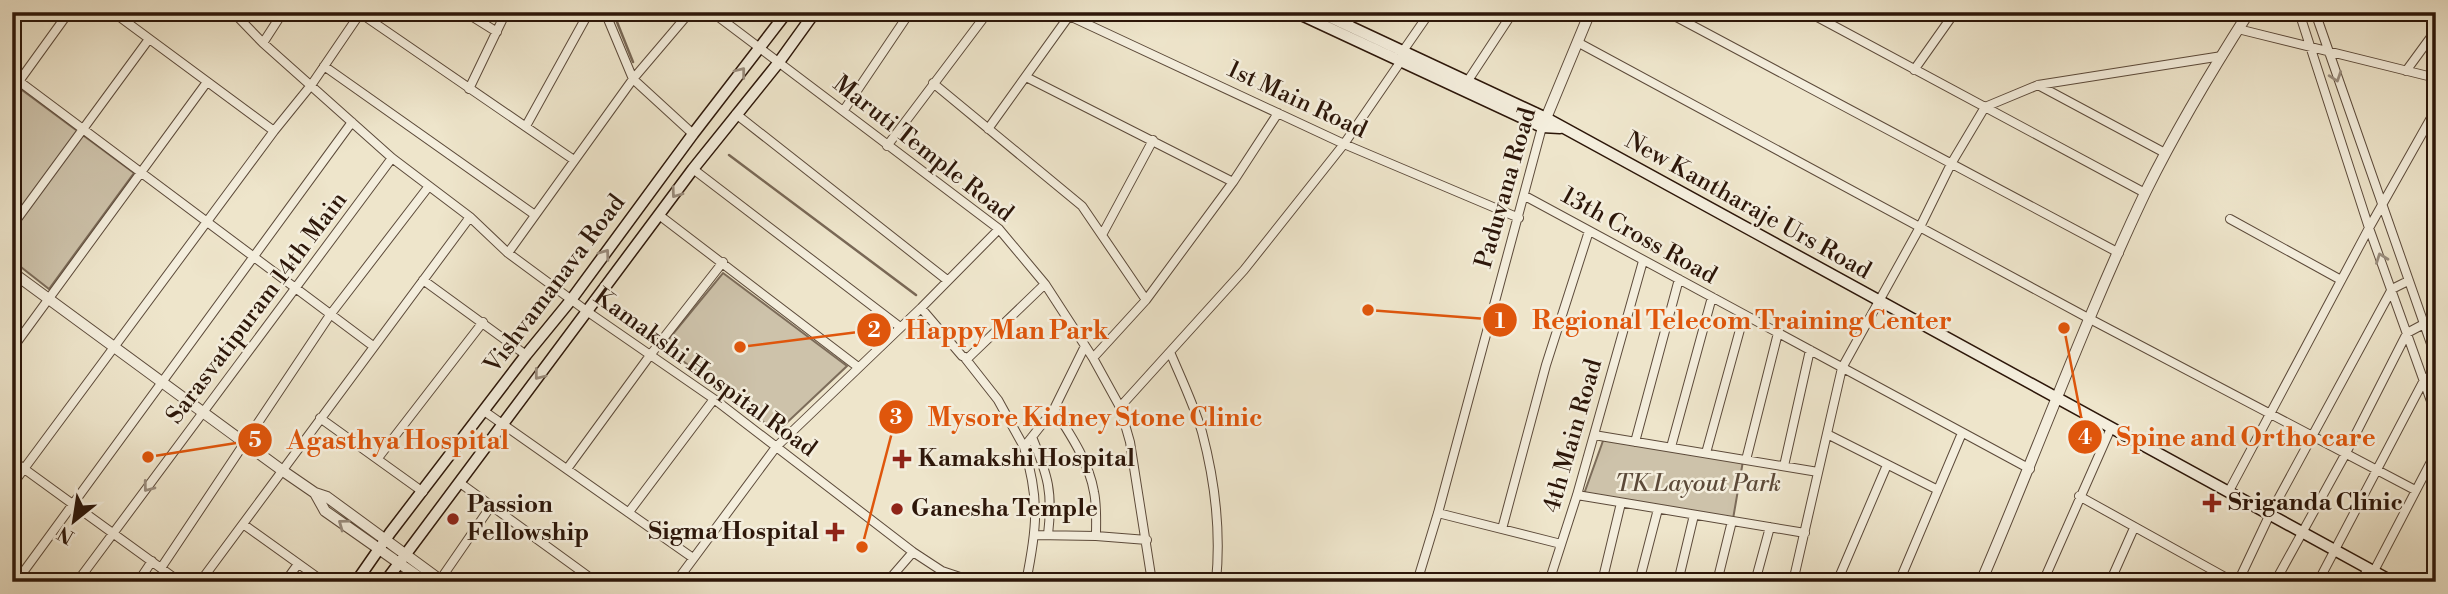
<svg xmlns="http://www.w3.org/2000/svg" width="2448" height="594" font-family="'Libre Bodoni',serif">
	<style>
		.green { fill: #cdc2aa; stroke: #7c6c5a; stroke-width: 2 }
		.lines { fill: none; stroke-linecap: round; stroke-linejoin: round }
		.stream { stroke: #796856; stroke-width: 2.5 }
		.minor-casing { stroke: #5c4a3a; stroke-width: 10 }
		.tertiary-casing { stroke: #5c4a3a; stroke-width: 12 }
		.secondary-casing { stroke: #2c1609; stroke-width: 13 }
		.minor { stroke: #f4eedd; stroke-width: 8 }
		.tertiary { stroke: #f4eedd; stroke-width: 10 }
		.secondary { stroke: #f4eedd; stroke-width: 10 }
		.oneway { stroke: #9a8d7e }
		.poi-dot { fill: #8f2418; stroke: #f4eedd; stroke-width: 2.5 }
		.labels { text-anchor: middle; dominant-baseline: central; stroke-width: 5; stroke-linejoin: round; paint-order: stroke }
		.street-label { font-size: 24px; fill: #2c1609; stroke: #f4eedd }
		.poi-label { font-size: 24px; font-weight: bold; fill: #2c1609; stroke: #f4eedd; text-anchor: start }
		.park-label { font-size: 24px; font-style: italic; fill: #5c4a39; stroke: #f4eedd }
		.leader { fill: none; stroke: #df560c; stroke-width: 2.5 }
		.callout-dot { fill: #df560c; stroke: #f4eedd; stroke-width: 2.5 }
		.mark-label { font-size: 21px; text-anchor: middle; font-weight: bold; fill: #fff }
		.callout-label { font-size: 26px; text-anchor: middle; font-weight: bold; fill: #df560c; stroke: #f4eedd; stroke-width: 5; stroke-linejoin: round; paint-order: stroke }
	</style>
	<rect width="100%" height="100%" fill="#eee5cb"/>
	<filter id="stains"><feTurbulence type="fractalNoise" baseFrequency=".00286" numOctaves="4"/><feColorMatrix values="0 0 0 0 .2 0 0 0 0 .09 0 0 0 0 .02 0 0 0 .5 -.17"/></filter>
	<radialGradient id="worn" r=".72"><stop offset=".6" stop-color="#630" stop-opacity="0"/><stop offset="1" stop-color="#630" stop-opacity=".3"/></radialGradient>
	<!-- green -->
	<path class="green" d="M22,90L134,173L49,289L12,260V104Z
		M723,273L847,366L777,432L663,346Z
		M1604,438L1743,461L1733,519L1584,494Z"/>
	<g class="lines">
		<!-- stream -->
		<path class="stream" d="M613,12L633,62
			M729,155L916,295"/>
		<!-- minor casing -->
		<g class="minor-casing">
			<path id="minor" d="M113,12L274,131
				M233,12L263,43L392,158L470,217L508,253L588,312L714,399L913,552L942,571L975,582
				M465,12L497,32
				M605,12L633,79L693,134
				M712,12L999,229L1045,284L1093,358L1120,407L1130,442L1152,582
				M1061,12L1344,144L1519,218
				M1667,12L2119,253
				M1808,12L2145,193
				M2299,12L2369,228L2436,415
				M2315,12L2436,358
				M360,13L574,160
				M1347,25L1355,12
				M2238,29L2436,78
				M263,43L283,12
				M1579,43L2090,319L2415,490
				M324,66L535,215
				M1914,70L1955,12
				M2406,71L2436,30
				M12,76L373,346
				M1026,77L1233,182
				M1467,82L1513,12
				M933,83L1082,206L1146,300
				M2038,85L2165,153
				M469,89L506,12
				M12,91L69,12
				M844,110L910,12
				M736,114L947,280
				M526,126L589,12
				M988,129L1069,16
				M887,146L988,12
				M693,169L900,327
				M1525,196L2030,469
				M659,215L858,367
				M2230,219L2341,280
				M12,226L149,39
				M1102,235L1153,140
				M508,253L633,79L690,12
				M423,280L526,355
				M921,308L962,356L968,358L1045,284
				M12,349L207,82
				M1170,352C1181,378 1194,405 1202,432C1215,481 1221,532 1216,582
				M965,358L998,400L1024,447
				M1093,358L1146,300L1233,182L1278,113
				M1120,407L1244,270L1344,144L1401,61L1403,51L1430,12
				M1054,409C1070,434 1089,462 1094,492C1097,506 1096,522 1096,536
				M484,411L693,558
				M320,418L423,492
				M1827,434L1938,490
				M1594,435L1818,472
				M1032,437C1048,476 1053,492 1048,535
				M1635,442L1679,279
				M1671,447L1712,297
				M1706,453L1744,315
				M378,458L483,322
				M12,460L180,582
				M1746,460L1778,333
				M1784,466L1810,350
				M567,469L651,354L723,262
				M460,483L596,582
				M12,485L274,131L312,84L361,12
				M2229,491L2369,228L2436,109
				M1577,495L1805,533
				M2079,496L2234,582
				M629,512L714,399
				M1438,513L1561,544
				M243,524L324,582
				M1502,529L1546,365L1589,231
				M1035,535L1096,536L1147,540
				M161,568L330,315L429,186
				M2374,571L2436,452
				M440,580L491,506
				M16,582L352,122
				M77,582L392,158
				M138,582L152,561
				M200,582L470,217
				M285,582L298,564
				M676,582L776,447L921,308L999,229
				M887,582L913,552
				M1026,582C1037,528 1040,501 1024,447L1054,409L1085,346
				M1417,582L1438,513L1542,127
				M1549,582L1577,495L1643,261
				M1602,582L1621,503
				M1639,582L1658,509
				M1678,582L1694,515
				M1717,582L1732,521
				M1755,582L1770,527
				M1793,582L1842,368L1920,227L1951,164L1985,107L2038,85L2222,56
				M1837,582L1887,465
				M1899,582L1962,433
				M2043,582L2111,428
				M2110,582L2134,528
				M2238,582L2270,514L2392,289L2408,281
				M2275,582L2346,453L2407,333L2422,325
				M2318,582L2424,380L2436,373
				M2361,582L2368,568
				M2435,582L2436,581"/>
		</g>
		<!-- tertiary casing -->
		<g class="tertiary-casing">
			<path id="tertiary" d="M1544,123L1590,12
				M12,272L283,471L315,493L327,497L443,582
				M315,493L325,511L426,582
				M1981,582C2037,452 2085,319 2146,191C2176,130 2212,70 2249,12"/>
		</g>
		<!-- secondary casing -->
		<g class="secondary-casing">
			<path id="secondary" d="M1295,12L1542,127L1560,128
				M1319,12L1546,118L2393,582
				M356,582L390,533L526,355L571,300L693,134L787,12
				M385,582L693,169L779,62L815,12"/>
		</g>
		<!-- minor -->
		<use href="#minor" class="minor"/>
		<!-- tertiary -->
		<use href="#tertiary" class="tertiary"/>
		<!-- secondary -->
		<use href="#secondary" class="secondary"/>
	</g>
	<!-- one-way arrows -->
	<defs><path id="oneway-chevron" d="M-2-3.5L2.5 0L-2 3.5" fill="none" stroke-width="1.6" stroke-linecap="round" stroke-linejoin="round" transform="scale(1.75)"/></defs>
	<g class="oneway">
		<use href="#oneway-chevron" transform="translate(741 72) rotate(-52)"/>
		<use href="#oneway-chevron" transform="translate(2336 77) rotate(71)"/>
		<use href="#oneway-chevron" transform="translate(676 193) rotate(126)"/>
		<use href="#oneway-chevron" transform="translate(605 254) rotate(-54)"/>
		<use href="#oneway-chevron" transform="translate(2381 258) rotate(-110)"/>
		<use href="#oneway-chevron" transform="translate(539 375) rotate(128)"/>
		<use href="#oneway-chevron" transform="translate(148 487) rotate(127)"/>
		<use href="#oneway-chevron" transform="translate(343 524) rotate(-144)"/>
	</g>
	<!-- markers -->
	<g class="poi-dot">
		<path d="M898.5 448.5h7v7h7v7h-7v7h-7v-7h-7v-7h7z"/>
		<path d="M2208.5 492.5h7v7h7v7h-7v7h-7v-7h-7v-7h7z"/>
		<circle cx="897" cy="509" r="7"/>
		<circle cx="453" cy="519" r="7"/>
		<path d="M831.5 521.5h7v7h7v7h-7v7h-7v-7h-7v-7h7z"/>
	</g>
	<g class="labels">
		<!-- street labels -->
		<g class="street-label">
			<text transform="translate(1297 100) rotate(25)">1st Main Road</text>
			<text transform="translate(923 149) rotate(38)">Maruti Temple Road</text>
			<text transform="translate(1506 188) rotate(-74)">Paduvana Road</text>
			<text transform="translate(1748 206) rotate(29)">New Kantharaje Urs Road</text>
			<text transform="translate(1639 236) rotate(29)">13th Cross Road</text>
			<text transform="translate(555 284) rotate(-53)">Vishvamanava Road</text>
			<text transform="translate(257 308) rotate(-53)">Sarasvatipuram 14th Main</text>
			<text transform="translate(705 373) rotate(36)">Kamakshi Hospital Road</text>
			<text transform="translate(1573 436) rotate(-74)">4th Main Road</text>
		</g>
		<!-- poi labels -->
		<g class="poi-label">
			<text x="918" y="459">Kamakshi Hospital</text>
			<text x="2228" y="503">Sriganda Clinic</text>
			<text x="467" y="505">Passion<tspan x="467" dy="28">Fellowship</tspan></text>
			<text x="911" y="509">Ganesha Temple</text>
			<text x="819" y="532" text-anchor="end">Sigma Hospital</text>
		</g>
		<!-- park labels -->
		<g class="park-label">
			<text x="1698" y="484">TK Layout Park</text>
		</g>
	</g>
	<!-- callouts -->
	<path class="leader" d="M1368 310L1500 320M740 347L874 330M862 547L896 417M2064 328L2085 437M148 457L255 440"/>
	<g class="callout-dot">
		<circle cx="1368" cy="310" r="7"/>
		<circle cx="740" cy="347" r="7"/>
		<circle cx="862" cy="547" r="7"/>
		<circle cx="2064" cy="328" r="7"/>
		<circle cx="148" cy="457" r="7"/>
		<circle cx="1500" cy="320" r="18"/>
		<circle cx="874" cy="330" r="18"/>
		<circle cx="896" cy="417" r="18"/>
		<circle cx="2085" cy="437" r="18"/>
		<circle cx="255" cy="440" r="18"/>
	</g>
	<g class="mark-label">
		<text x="1500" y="328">1</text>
		<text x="874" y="337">2</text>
		<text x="896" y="424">3</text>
		<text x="2085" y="444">4</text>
		<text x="255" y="447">5</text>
	</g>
	<g class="callout-label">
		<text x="1742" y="329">Regional Telecom Training Center</text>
		<text x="1007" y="339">Happy Man Park</text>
		<text x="1095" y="426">Mysore Kidney Stone Clinic</text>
		<text x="2246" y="446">Spine and Ortho care</text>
		<text x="398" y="449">Agasthya Hospital</text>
	</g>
	<!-- margin -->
	<rect width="2448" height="594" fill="none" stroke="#eee5cb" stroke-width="42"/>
	<rect x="14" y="14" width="2420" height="566" fill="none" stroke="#2c1609" stroke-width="3.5"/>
	<rect x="21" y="21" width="2406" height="552" fill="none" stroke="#2c1609" stroke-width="2"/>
	<!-- north arrow -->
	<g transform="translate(74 521) rotate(210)" stroke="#f4eedd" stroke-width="5" paint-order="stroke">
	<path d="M0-5L12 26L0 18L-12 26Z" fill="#2c1609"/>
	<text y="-10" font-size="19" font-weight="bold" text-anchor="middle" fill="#2c1609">N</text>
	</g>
	<rect width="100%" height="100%" filter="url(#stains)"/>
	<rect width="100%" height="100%" fill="url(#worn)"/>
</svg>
